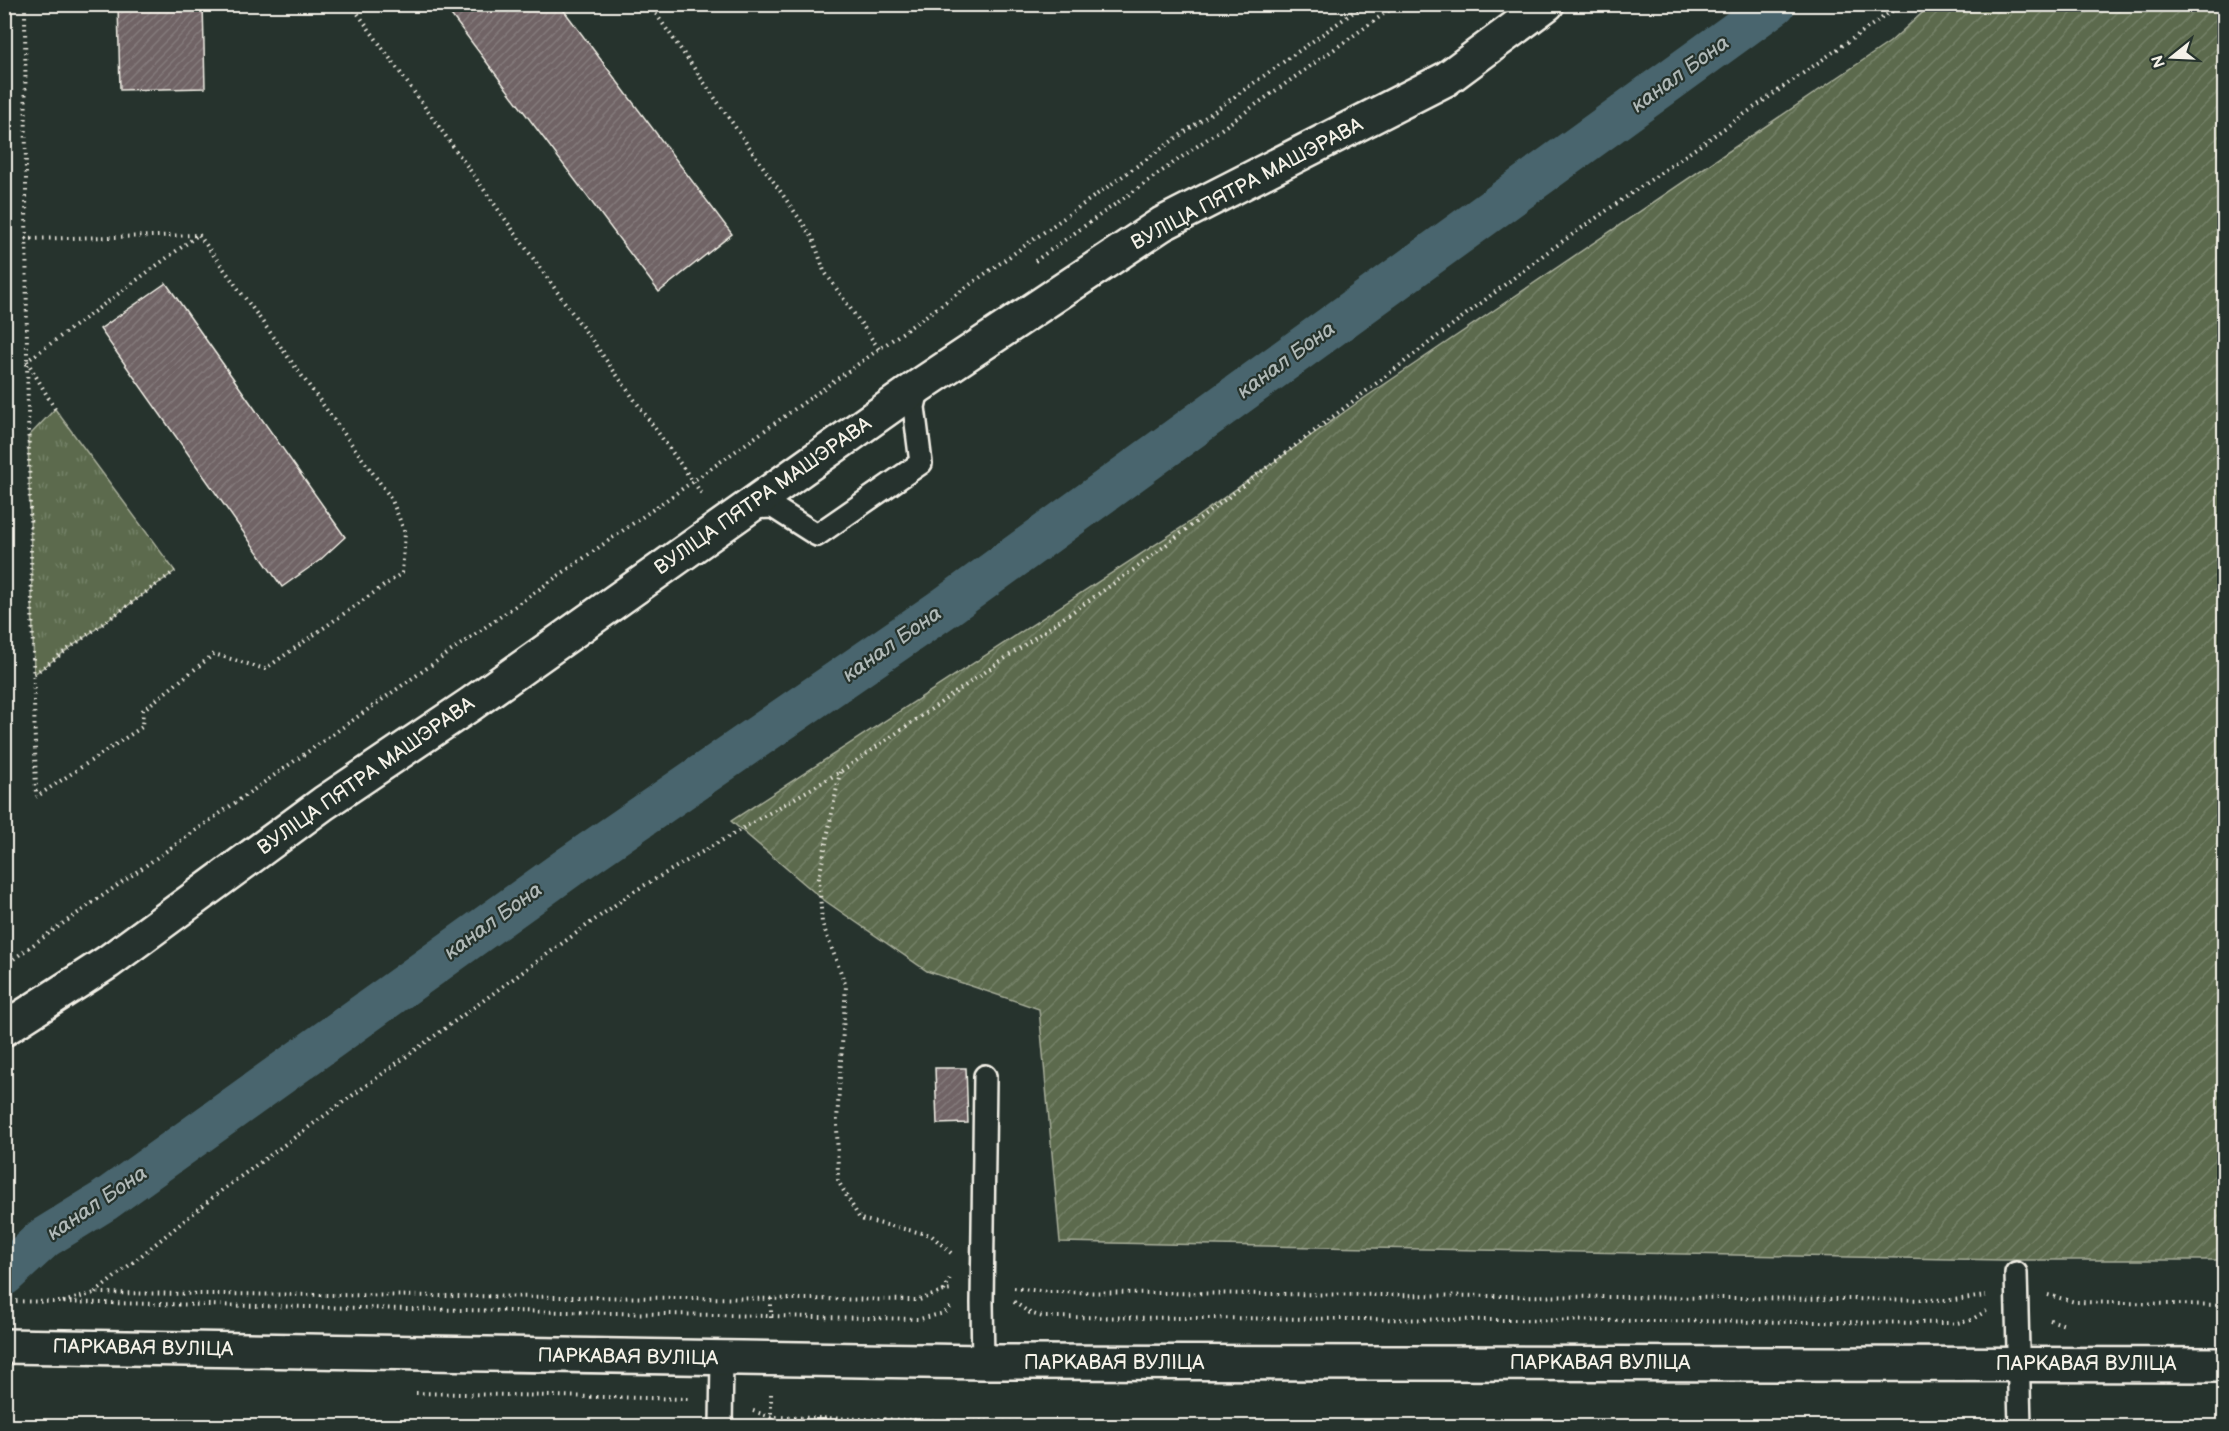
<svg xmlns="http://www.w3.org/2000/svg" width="2229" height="1431" font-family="'Balsamiq Sans',sans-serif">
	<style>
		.grass { fill: url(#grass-tufts); stroke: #a8ae9a; stroke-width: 1.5 }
		.garden { fill: url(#garden-furrows); stroke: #a8ae9a; stroke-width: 1.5 }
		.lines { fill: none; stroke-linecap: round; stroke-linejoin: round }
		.canal { stroke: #49656e; stroke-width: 42 }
		.building { fill: url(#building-hatch); stroke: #f4f1e8; stroke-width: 1.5 }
		.lane-casing { stroke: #f4f1e8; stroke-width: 26 }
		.street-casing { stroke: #f4f1e8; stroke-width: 38 }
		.secondary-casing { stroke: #f4f1e8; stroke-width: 38 }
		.path { stroke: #f4f1e8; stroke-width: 4; stroke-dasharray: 1.5 4.5; stroke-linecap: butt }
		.lane { stroke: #26332d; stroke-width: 21 }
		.street { stroke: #26332d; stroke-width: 33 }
		.secondary { stroke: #26332d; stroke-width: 33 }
		.labels { text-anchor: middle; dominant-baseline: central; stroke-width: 4.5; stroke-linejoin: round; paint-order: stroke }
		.street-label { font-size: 20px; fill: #f4f1e8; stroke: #26332d }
		.water-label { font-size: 21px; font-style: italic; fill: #b0b9b7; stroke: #26332d }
	</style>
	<defs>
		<pattern id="grass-tufts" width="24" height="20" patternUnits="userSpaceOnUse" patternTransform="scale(1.5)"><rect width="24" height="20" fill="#5c6b4d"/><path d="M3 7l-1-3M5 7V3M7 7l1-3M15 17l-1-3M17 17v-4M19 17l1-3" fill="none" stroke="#748167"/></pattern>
		<pattern id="garden-furrows" width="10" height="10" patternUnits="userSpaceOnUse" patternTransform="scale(1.5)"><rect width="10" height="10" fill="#5c6b4d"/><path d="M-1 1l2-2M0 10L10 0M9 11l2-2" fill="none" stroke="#748167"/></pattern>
		<pattern id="building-hatch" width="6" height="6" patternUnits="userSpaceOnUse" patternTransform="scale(1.5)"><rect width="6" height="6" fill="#6f6365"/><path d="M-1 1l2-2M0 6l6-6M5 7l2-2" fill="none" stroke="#847a7b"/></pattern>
	</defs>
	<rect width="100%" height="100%" fill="#26332d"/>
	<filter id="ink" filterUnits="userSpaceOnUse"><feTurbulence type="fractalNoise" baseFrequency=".0167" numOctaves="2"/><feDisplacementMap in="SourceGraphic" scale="12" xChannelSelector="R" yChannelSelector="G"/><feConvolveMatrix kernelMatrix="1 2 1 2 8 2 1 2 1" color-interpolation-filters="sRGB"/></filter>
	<g filter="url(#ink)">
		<!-- grass -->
		<path class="grass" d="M55,409L175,571L34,674L28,437Z"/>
		<!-- garden -->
		<path class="garden" d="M1931,5H2224V1260H2002L1060,1242L1039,1009L927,971L821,898L731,821L1184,526L1357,403L1890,42Z"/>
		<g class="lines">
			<!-- canal -->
			<path class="canal" d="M4,1275L44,1238L104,1201L569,867L947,606L1775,4"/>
		</g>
		<!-- building -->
		<path class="building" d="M118,4H203L205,88L120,90Z
			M443,4H559L732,234L659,292Z
			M166,283L345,537L320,560L282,587L100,329Z
			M935,1068H966L968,1123L937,1124Z"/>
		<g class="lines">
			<!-- lane casing -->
			<g class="lane-casing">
				<path id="lane" d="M748,508L773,507L817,535L921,463L914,407L919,386
					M2016,1273L2020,1426
					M983,1362L982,1303L985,1076
					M721,1426L722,1359"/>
			</g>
			<!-- street casing -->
			<g class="street-casing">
				<path id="street" d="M4,1029L108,962L324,803L471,704L919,386L1162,224L1446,79L1547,4"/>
			</g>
			<!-- secondary casing -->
			<g class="secondary-casing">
				<path id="secondary" d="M4,1346L983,1362L2224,1365"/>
			</g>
			<!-- path -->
			<path class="path" d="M25,4L27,361L36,796
				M351,4L702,494
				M649,4L813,238L824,271L879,349
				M25,239L199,235L391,498L405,533L402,573L265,669L214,654L143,710L142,727L36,797
				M1035,261L1398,4
				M55,409L27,361L198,235
				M34,674L175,571
				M840,772L819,878L822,923L846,986L837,1120L838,1181L860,1219L931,1235L952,1254
				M4,966L41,939L692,482L1365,4
				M1014,1288L1048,1292L1954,1300L1986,1296
				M944,1291L950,1278
				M95,1293L222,1190L633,892L840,772L1136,568L1546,253L1902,4
				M2048,1295L2075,1302L2224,1305
				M4,1301L920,1319L944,1313L951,1307
				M63,1302L95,1293L919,1300L944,1291L952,1290
				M1014,1302L1030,1313L1043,1317L1957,1323L1971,1320L1986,1311
				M771,1318V1298
				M2050,1320L2065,1325
				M416,1393L691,1399
				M771,1394V1426
				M753,1411L771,1417L1046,1423L1989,1426
				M2051,1426L2224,1424"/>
			<!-- lane -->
			<use href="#lane" class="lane"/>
			<!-- street -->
			<use href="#street" class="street"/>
			<!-- secondary -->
			<use href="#secondary" class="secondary"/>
		</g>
	</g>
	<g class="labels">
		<!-- street labels -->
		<g class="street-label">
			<text transform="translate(1247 184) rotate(-28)">ВУЛІЦА ПЯТРА МАШЭРАВА</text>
			<text transform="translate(763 496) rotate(-35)">ВУЛІЦА ПЯТРА МАШЭРАВА</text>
			<text transform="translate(366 776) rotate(-35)">ВУЛІЦА ПЯТРА МАШЭРАВА</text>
			<text transform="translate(143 1348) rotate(1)">ПАРКАВАЯ ВУЛІЦА</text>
			<text transform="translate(628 1357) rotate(1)">ПАРКАВАЯ ВУЛІЦА</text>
			<text x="1114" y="1363">ПАРКАВАЯ ВУЛІЦА</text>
			<text x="1600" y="1363">ПАРКАВАЯ ВУЛІЦА</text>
			<text x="2086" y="1364">ПАРКАВАЯ ВУЛІЦА</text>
		</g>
		<!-- water labels -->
		<g class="water-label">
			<text transform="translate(1680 74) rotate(-36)">канал Бона</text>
			<text transform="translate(1286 360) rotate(-36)">канал Бона</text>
			<text transform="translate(892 644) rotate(-35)">канал Бона</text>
			<text transform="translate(493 921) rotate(-36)">канал Бона</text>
			<text transform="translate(97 1203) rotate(-34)">канал Бона</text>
		</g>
	</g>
	<!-- margin -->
	<rect width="2229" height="1431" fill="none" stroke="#26332d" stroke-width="24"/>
	<rect x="12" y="12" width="2205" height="1407" fill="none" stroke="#f4f1e8" stroke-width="2" filter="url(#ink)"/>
	<!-- north arrow -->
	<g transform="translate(2172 57) rotate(252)" stroke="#26332d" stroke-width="4.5" paint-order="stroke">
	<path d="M0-4.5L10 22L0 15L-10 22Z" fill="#f4f1e8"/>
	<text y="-9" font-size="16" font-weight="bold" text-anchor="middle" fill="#f4f1e8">N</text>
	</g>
</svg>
